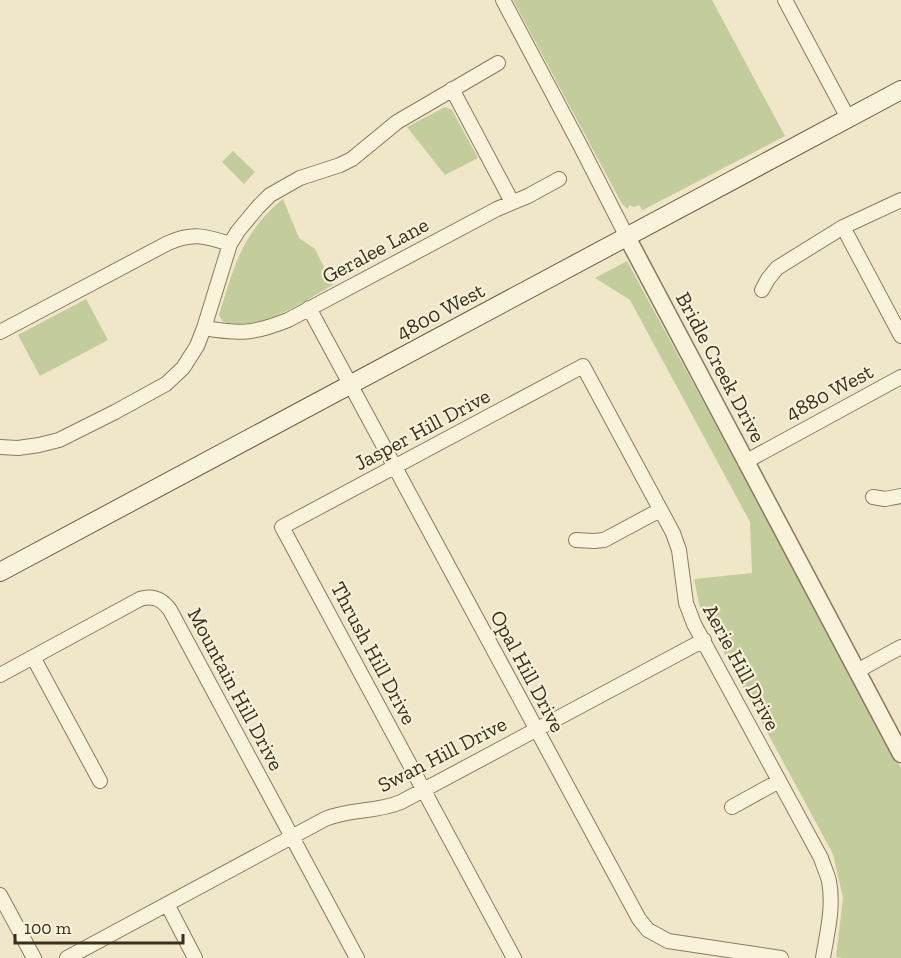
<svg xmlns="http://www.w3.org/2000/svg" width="901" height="958" font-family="'Zilla Slab',serif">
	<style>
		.green { fill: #c2cd9b }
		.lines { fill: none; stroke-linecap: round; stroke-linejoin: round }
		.minor-casing { stroke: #8b7a5d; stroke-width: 16 }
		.tertiary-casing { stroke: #8b7a5d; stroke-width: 19 }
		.secondary-casing { stroke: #6d5b40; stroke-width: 20 }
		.minor { stroke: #f9f3db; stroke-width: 14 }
		.tertiary { stroke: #f9f3db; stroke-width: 16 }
		.secondary { stroke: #f9f3db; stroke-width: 18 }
		.labels { text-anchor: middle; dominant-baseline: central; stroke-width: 4.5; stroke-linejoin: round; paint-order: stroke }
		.street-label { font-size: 21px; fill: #3b3020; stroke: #f6f0d7 }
	</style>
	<rect width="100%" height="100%" fill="#efe7c8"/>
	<!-- green -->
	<path class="green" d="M513,0H712L785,136L639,212L642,209L639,205L634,207L629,205L628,209L622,204Z
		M445,107L452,110L478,158L445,175L407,127Z
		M233,151L255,172L244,184L222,162Z
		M283,199L299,238L315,249L333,285C300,303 263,331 223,322L219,315C234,267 242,232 283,199Z
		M627,261L901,768V958H843L836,957L843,898L833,854L700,608L694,579L752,573L750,522L630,300L595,278Z
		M86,299L108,340L40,376L18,335Z"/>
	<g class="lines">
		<!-- minor casing -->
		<g class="minor-casing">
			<path id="minor" d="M503,0L581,147L627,237
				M785,0L848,118
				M452,89L512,202
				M843,227L901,336
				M762,290L768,279L777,268L843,227L901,200
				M309,308L639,919L648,930L668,941L781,958
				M204,328C240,334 253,334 288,320L497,209L528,196L559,179
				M0,332L168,243C193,232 205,236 230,244
				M0,447L18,448L39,445L59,440L115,412L166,384L183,368L197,346L204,328L230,244L238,231L258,207L270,195L300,178L340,165L352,159L397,122L498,63
				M745,462L901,377
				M873,497L885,499L901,496
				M576,540L594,541L604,540L660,510
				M33,657L100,781
				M857,671L901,647
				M0,675L140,599C153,595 162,599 170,610L357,958
				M732,807L779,781
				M0,895L34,958
				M167,904L195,958
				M67,958L325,819C351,808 375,813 401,802L704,640
				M514,958L282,527L583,366L673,533L679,550L686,603L694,624L821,858C823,865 827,873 829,881C834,907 827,933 823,958"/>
		</g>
		<!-- tertiary casing -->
		<g class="tertiary-casing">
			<path id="tertiary" d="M627,237L901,754"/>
		</g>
		<!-- secondary casing -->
		<g class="secondary-casing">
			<path id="secondary" d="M0,572L901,90"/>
		</g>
		<!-- minor -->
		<use href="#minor" class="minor"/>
		<!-- tertiary -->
		<use href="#tertiary" class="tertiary"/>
		<!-- secondary -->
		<use href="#secondary" class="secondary"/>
	</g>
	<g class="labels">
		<!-- street labels -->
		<g class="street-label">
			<text transform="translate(375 250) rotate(-28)">Geralee Lane</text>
			<text transform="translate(440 311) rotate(-28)">4800 West</text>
			<text transform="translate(721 367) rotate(62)">Bridle Creek Drive</text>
			<text transform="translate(829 392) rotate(-28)">4880 West</text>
			<text transform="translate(422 429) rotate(-28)">Jasper Hill Drive</text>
			<text transform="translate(374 653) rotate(62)">Thrush Hill Drive</text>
			<text transform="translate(742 667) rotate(62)">Aerie Hill Drive</text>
			<text transform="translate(528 671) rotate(62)">Opal Hill Drive</text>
			<text transform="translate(236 689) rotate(62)">Mountain Hill Drive</text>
			<text transform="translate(442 754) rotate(-27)">Swan Hill Drive</text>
		</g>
	</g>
	<!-- scale -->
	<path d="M15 934v9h168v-9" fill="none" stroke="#3b3020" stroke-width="3"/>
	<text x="24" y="934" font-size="18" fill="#3b3020" stroke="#f6f0d7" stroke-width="4.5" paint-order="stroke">100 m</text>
</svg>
